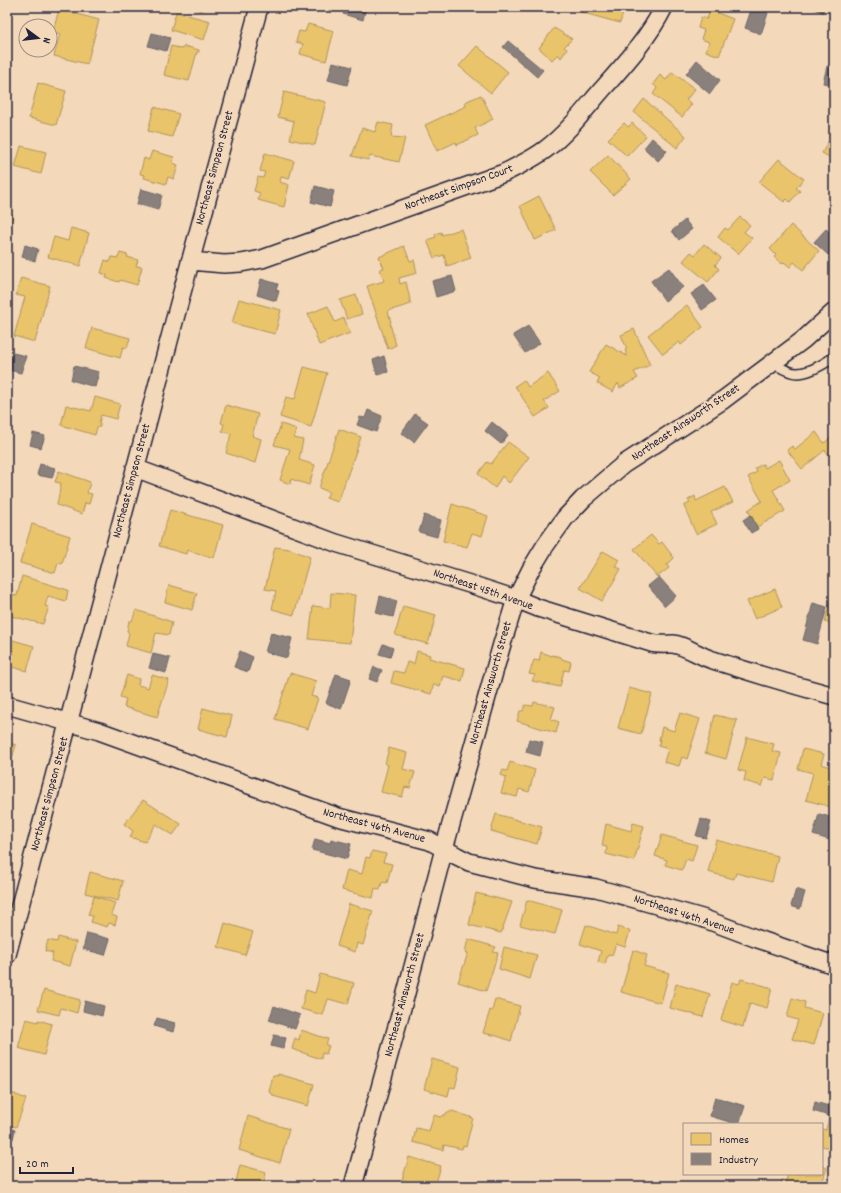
<svg xmlns="http://www.w3.org/2000/svg" width="841" height="1193" font-family="Dekko,sans-serif">
	<style>
		.homes { fill: #e9c46a; stroke: #ad935c }
		.industry { fill: #8a817c; stroke: #6b6468 }
		.lines { fill: none; stroke-linecap: round; stroke-linejoin: round }
		.lane-casing { stroke: #22223b; stroke-width: 12 }
		.street-casing { stroke: #22223b; stroke-width: 20 }
		.lane { stroke: #f3d8ba; stroke-width: 9 }
		.street { stroke: #f3d8ba; stroke-width: 17 }
		.labels { text-anchor: middle; dominant-baseline: central; stroke-width: 4; stroke-linejoin: round; paint-order: stroke }
		.street-label { font-size: 12px; fill: #22223b; stroke: #f3d8ba }
	</style>
	<rect width="100%" height="100%" fill="#f3d8ba"/>
	<filter id="ink" filterUnits="userSpaceOnUse"><feTurbulence type="fractalNoise" baseFrequency=".025" numOctaves="2"/><feDisplacementMap in="SourceGraphic" scale="8" xChannelSelector="R" yChannelSelector="G"/><feConvolveMatrix kernelMatrix="1 2 1 2 8 2 1 2 1" color-interpolation-filters="sRGB"/></filter>
	<g filter="url(#ink)">
		<!-- homes -->
		<path class="homes" d="M187,7H202V11Z
			M581,7H625L620,23L580,12Z
			M59,9L99,20L87,64L54,56L60,34L53,32Z
			M710,10L733,19L719,56L706,51L709,42L701,39L704,30L698,28L701,17L707,19Z
			M176,12L210,21L204,40L171,30Z
			M308,24L334,31L326,61L300,54L303,44L296,42L299,31L305,32Z
			M554,28L572,39L564,47L567,49L561,58L558,54L552,60L539,48Z
			M171,46L183,49L184,46L199,50V52H197L189,81L164,75Z
			M477,46L508,72L491,93L459,66Z
			M672,72L695,89L686,100L692,104L682,117L653,94L657,88L653,84L660,75L666,80Z
			M38,83L66,91L56,125L29,118Z
			M284,92L326,102L315,145L290,139L294,121L278,117Z
			M481,95L493,119L475,128L478,135L457,145L456,142L437,151L425,125L466,106L465,102Z
			M644,99L686,136L677,148L634,112Z
			M154,107L179,114L172,137L148,131Z
			M378,122L393,125L391,137L405,138L399,162L370,156L368,160L352,156L362,128L375,132Z
			M624,123L628,127L632,123L646,136L627,156L608,139Z
			M833,133L834,134V164L829,161L831,158L822,153Z
			M21,146L46,152L41,174L15,167Z
			M152,151L174,157L173,163L178,165L174,179L168,177L166,184L144,178L145,175L140,174L144,158L149,160Z
			M265,153L294,161L289,179L281,177L280,182L289,185L284,207L258,200L260,193L254,191L258,177L263,178L265,172L260,171Z
			M608,155L631,179L613,195L590,172Z
			M779,159L804,179L796,188L800,191L790,202L787,199L784,202L759,182Z
			M539,196L556,230L535,240L520,206Z
			M7,213L13,215L8,233H7Z
			M740,217L750,225L744,232L752,238L738,254L718,237L725,228L728,230Z
			M791,225L819,251L803,270L794,262L790,267L784,262L782,264L774,257L776,255L770,249Z
			M71,228L89,233L80,266L48,257L54,237L68,241Z
			M461,229L471,258L447,266L444,255L434,258L427,240L436,237L435,234L441,232L442,235Z
			M704,244L721,258L715,265L719,269L708,282L683,261L691,252L695,255Z
			M404,246L410,261L414,260L417,273L399,278L400,284L406,282L411,304L388,311L391,323L390,324L396,345L388,349L367,286L384,281L380,269L384,268L379,257Z
			M120,253L128,255L127,257L138,260L136,266L142,267L137,285L120,280L119,282L106,278L107,275L101,273L105,260L110,262L112,257L118,258Z
			M21,278L50,286L35,342L14,336L25,297L16,295Z
			M356,295L362,314L347,319L340,300Z
			M239,299L281,310L275,334L232,323Z
			M687,305L703,327L681,345L679,342L663,354L648,335Z
			M328,306L335,322L344,318L350,333L319,345L308,314Z
			M92,328L130,338L127,348L123,347L120,358L86,348Z
			M634,329L650,365L634,372L638,378L620,388L618,383L613,392L597,383L600,378L589,372L606,344L627,356L625,350L627,349L621,335Z
			M304,367L327,373L311,427L280,417L286,397L295,399Z
			M548,373L560,391L544,401L549,408L535,417L515,386L524,380L528,387Z
			M95,397L120,404L116,419L101,415L99,423H100V427H97L95,435L61,425L66,405L91,411Z
			M226,405L258,414L252,436L261,439L255,463L226,453L231,434L222,431L224,424L221,423Z
			M281,424L297,429L294,438L303,440L299,460L315,465L309,485L291,479L290,484L280,480L290,449L274,445Z
			M339,429L361,437L338,502L326,498L329,492L319,488Z
			M816,432L824,443L834,435V459L833,460L825,450L802,469L787,450L792,446L795,449Z
			M508,442L529,457L509,483L502,476L495,488L478,474L487,462L491,464Z
			M779,460L790,480L773,490L785,511L757,527L748,510L762,501L748,477L757,472L755,468L763,464L765,468Z
			M59,471L90,482L87,493L92,494L89,504L85,503L82,514L57,505L61,483L55,482Z
			M725,487L733,502L711,512L717,524L696,534L684,506L690,503L688,500L695,496L696,501Z
			M452,504L488,516L482,536L472,533L467,547L443,541Z
			M170,510L223,525L214,558L187,550L186,554L159,546Z
			M32,524L70,536L62,564L58,563L55,573L20,563Z
			M651,535L659,544L662,542L674,558L667,565L669,568L657,577L634,549Z
			M275,547L290,549L310,557L294,615L272,609L276,591L265,589Z
			M603,551L619,560L615,566L621,569L602,601L580,588Z
			M22,576L68,590L66,601L48,596L45,606L49,607L43,624L7,615V606L11,594L17,596Z
			M169,585L197,593L192,610L165,602Z
			M775,589L782,607L755,619L747,601Z
			M833,589H834V629H833L834,625L825,622Z
			M331,593L355,595L350,643L309,639L313,606L330,608Z
			M403,606L436,615L428,644L395,635Z
			M136,610L172,622L169,635L156,633L151,653L126,646L129,633L127,631L129,621H132Z
			M9,639L34,646L27,671L8,666L7,668V646Z
			M417,651L430,655L429,658L465,668L462,681L443,676L440,686L434,684L431,694L391,683L394,671L404,673L407,662L414,664Z
			M541,652L552,656V655L561,657L562,659L571,662L569,671L564,670L560,687L532,681L535,675L529,674L534,660L539,661Z
			M290,673L316,681L311,696L318,698L308,729L275,719Z
			M127,675L139,679L138,685L148,688L152,675L169,680L157,717L124,707L126,699L120,697Z
			M629,688L652,694L641,734L618,728Z
			M534,702L555,707L551,719L559,722L556,733L517,721L520,711H523L525,705L533,706Z
			M203,708L232,716L227,737L198,729Z
			M680,713L700,719L687,759L682,757L679,766L664,762L668,749L658,746L660,740H659L662,727L674,731Z
			M715,715L737,720L726,759L705,753Z
			M747,737L774,744L772,751L781,753L774,780L765,778L762,786L744,781L746,772L738,770Z
			M7,742L16,745L11,762L9,761L7,769Z
			M389,748L407,753L403,769L415,772L410,788L405,787L402,797L381,792L388,765L385,764Z
			M803,749L824,754L821,764L834,768V795L831,807L806,800L813,773L798,769Z
			M510,762L535,770L529,792L519,789L517,797L501,793L506,777L501,775L503,770L507,771Z
			M143,800L181,824L173,835L156,824L145,842L130,837L133,831L124,824Z
			M496,814L542,827L537,844L491,831Z
			M633,823L644,826L634,861L606,854L607,847L602,846L606,824L631,831Z
			M662,835L697,845L692,861L686,859L682,870L665,865L667,860L655,856Z
			M716,840L778,856L772,882L736,873L734,879L708,872Z
			M372,851L386,854L383,862L392,864L387,883L382,882L380,890L375,888L373,898L342,890L347,870L362,874L366,857L370,858Z
			M90,872L123,881L118,901L85,893Z
			M476,893L512,902L501,933L469,925Z
			M94,896L115,903L111,915L117,917L115,925L109,923L107,927L91,922L93,916L88,915Z
			M527,900L562,910L555,934L520,925Z
			M349,904L373,911L363,945L357,943L355,952L337,946Z
			M225,923L253,932L245,955L218,947Z
			M586,925L616,935L618,927L630,931L625,947L616,944L612,955L608,954L605,964L598,962L601,951L580,944Z
			M58,937L76,942L70,966L51,961L53,953L45,951L48,940L57,942Z
			M468,939L496,947L493,952L498,953L486,991L458,982L468,953L465,952Z
			M504,947L537,955L530,979L499,969Z
			M633,950L647,955L644,966L669,973L661,1003L621,992Z
			M320,974L354,983L348,1004L328,999L323,1015L301,1009L306,990L315,993Z
			M741,979L772,988L767,1008L750,1003L743,1027L721,1020L732,982L739,984Z
			M676,984L710,994L703,1017L670,1008Z
			M44,990L80,1000L77,1013L61,1008L59,1015L38,1010Z
			M792,998L805,1002L804,1008L823,1013L814,1045L792,1039L798,1020L787,1017Z
			M495,999L520,1006L511,1041L497,1036L483,1033L490,1010L492,1011Z
			M26,1019L38,1022V1020L52,1024L44,1055L18,1048Z
			M301,1030L328,1039L326,1045L329,1046L326,1054L322,1053L321,1059L292,1049L295,1038L299,1040Z
			M432,1059L460,1067L455,1088L450,1087L448,1096L424,1089Z
			M278,1074L314,1084L308,1106L273,1096V1094L269,1092L273,1075L278,1076Z
			M7,1091L26,1099L16,1127L7,1124Z
			M452,1111L473,1118L466,1146L463,1145L462,1149L444,1145L443,1150L413,1142L416,1128L429,1131L434,1115L440,1117Z
			M248,1116L289,1129L280,1163L239,1150Z
			M829,1118L834,1119V1149L822,1146V1129L826,1130Z
			M409,1157L441,1166L435,1186H407L408,1181L402,1180Z
			M240,1165L266,1172L263,1186H235Z
			M822,1166L827,1168L821,1186H785L781,1185L782,1180L786,1181L788,1174H822Z"/>
		<!-- industry -->
		<path class="industry" d="M345,7H366L363,20L343,14Z
			M752,7L768,13L761,34L745,28Z
			M808,7H824L823,12Z
			M152,33L170,38L166,51L148,46Z
			M508,41L543,70L537,77L503,47Z
			M697,60L720,80L710,94L686,74Z
			M333,62L352,67L347,85L328,80Z
			M827,66L834,67V85L823,83Z
			M652,138L667,151L658,161L644,148Z
			M315,186L334,191L330,207L311,202Z
			M141,189L162,195L158,210L137,204Z
			M685,220L692,229L679,240L672,231Z
			M826,229L834,236V248L828,255L814,242Z
			M25,245L38,249L35,261L22,257Z
			M669,268L683,287L665,301L651,281Z
			M452,276L456,291L436,297L432,281Z
			M261,279L278,284L276,290L279,291L276,301L257,295Z
			M704,285L716,300L702,310L691,294Z
			M528,326L540,343L525,353L513,335Z
			M13,353L26,356L21,373L9,370Z
			M384,356L388,372L377,375L373,360Z
			M74,366L99,372L95,387L71,380Z
			M368,410L382,416L376,432L357,425L360,417L365,418Z
			M415,414L428,423L414,442L401,433Z
			M492,422L508,435L501,444L485,431Z
			M33,433L45,436L41,448L30,445Z
			M40,464L55,468L52,478L37,475Z
			M424,515L441,520L437,537L419,532Z
			M751,515L758,529L751,533L743,520Z
			M659,577L676,596L665,606L648,586Z
			M380,596L397,601L393,617L376,613Z
			M813,603L827,607L817,644L803,640Z
			M271,633L292,638L287,658L265,652Z
			M383,644L393,648L390,657L379,654Z
			M240,651L253,657L248,672L234,667Z
			M153,654L170,658L166,673L149,668Z
			M374,667L382,670L377,682L369,679Z
			M336,674L351,679L341,709L326,703Z
			M529,739L543,742L540,756L526,752Z
			M819,814L834,818V827L830,840L813,835Z
			M701,819L711,822L706,838L696,836Z
			M315,839L330,843L331,839L351,844L347,859L312,850Z
			M796,889L805,892L800,909L791,906Z
			M87,933L110,939L105,955L83,949Z
			M85,1001L104,1006L102,1016L83,1011Z
			M274,1006L300,1015L295,1029L269,1020Z
			M157,1018L175,1023L173,1032L154,1026Z
			M274,1035L286,1038L283,1049L271,1046Z
			M715,1097L745,1106L739,1124H736L710,1116Z
			M815,1102L832,1107L829,1116L813,1111Z
			M7,1127L15,1130L13,1139L7,1138Z"/>
		<g class="lines">
			<!-- lane casing -->
			<g class="lane-casing">
				<path id="lane" d="M773,363C780,367 788,373 797,373C809,373 824,364 834,357"/>
			</g>
			<!-- street casing -->
			<g class="street-casing">
				<path id="street" d="M190,261L224,264L241,263L262,259L504,173C518,166 533,159 546,149C567,133 583,112 600,92C624,65 648,39 664,7
					M135,468L336,543L476,586L516,599L538,608L651,643C659,645 666,644 673,644C687,646 699,656 713,660C753,673 793,685 834,696
					M7,705L99,731L338,817L430,841L457,856L469,862L535,879L596,888L702,918L755,938L834,965
					M7,955L174,322L259,7
					M353,1186L405,997L444,849L502,644L516,599L531,569L545,546L565,518L583,499L604,481L624,464L723,400L803,340L834,312"/>
			</g>
			<!-- lane -->
			<use href="#lane" class="lane"/>
			<!-- street -->
			<use href="#street" class="street"/>
		</g>
	</g>
	<g class="labels">
		<!-- street labels -->
		<g class="street-label">
			<text transform="translate(215 168) rotate(-75)">Northeast Simpson Street</text>
			<text transform="translate(459 188) rotate(-20)">Northeast Simpson Court</text>
			<text transform="translate(686 423) rotate(-34)">Northeast Ainsworth Street</text>
			<text transform="translate(132 481) rotate(-75)">Northeast Simpson Street</text>
			<text transform="translate(483 590) rotate(19)">Northeast 45th Avenue</text>
			<text transform="translate(491 683) rotate(-74)">Northeast Ainsworth Street</text>
			<text transform="translate(50 794) rotate(-75)">Northeast Simpson Street</text>
			<text transform="translate(374 826) rotate(15)">Northeast 46th Avenue</text>
			<text transform="translate(684 915) rotate(18)">Northeast 46th Avenue</text>
			<text transform="translate(405 995) rotate(-75)">Northeast Ainsworth Street</text>
		</g>
	</g>
	<!-- margin -->
	<rect width="841" height="1193" fill="none" stroke="#f3d8ba" stroke-width="24"/>
	<rect x="12" y="12" width="817" height="1169" fill="none" stroke="#22223b" stroke-width="1.5" filter="url(#ink)"/>
	<!-- legend -->
	<rect x="683" y="1123" width="140" height="52" fill="#f3d8ba" stroke="#9f8f87"/>
	<rect x="691" y="1133" width="20" height="12" fill="#e9c46a" stroke="#9f8f87"/>
	<text x="719" y="1143" font-size="12" fill="#22223b">Homes</text>
	<rect x="691" y="1153" width="20" height="12" fill="#8a817c" stroke="#9f8f87"/>
	<text x="719" y="1163" font-size="12" fill="#22223b">Industry</text>
	<!-- north arrow -->
	<g transform="translate(38 38) rotate(105)"><circle r="19" fill="#f3d8ba" stroke="#9f8f87"/>
	<path d="M0-3L7 15L0 10L-7 15Z" fill="#22223b"/>
	<text y="-6" font-size="11" font-weight="bold" text-anchor="middle" fill="#22223b">N</text>
	</g>
	<!-- scale -->
	<path d="M20 1167v6h53v-6" fill="none" stroke="#22223b" stroke-width="2"/>
	<text x="26" y="1167" font-size="12" fill="#22223b" stroke="#f3d8ba" stroke-width="3" paint-order="stroke">20 m</text>
</svg>
